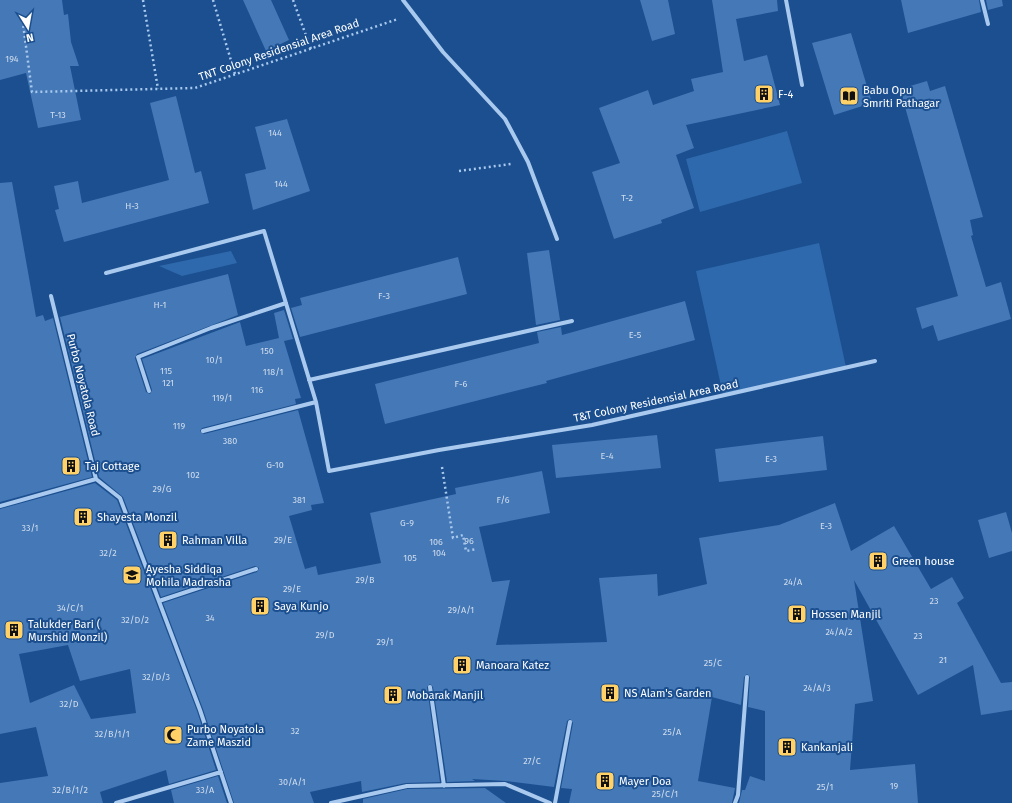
<svg xmlns="http://www.w3.org/2000/svg" width="1012" height="803" font-family="'Fira Sans',sans-serif">
	<style>
		.green { fill: #2e69ad }
		.building { fill: #4478b7; fill-rule: evenodd }
		.lines { fill: none; stroke-linecap: round; stroke-linejoin: round }
		.path { stroke: #a9c9ee; stroke-width: 2.5; stroke-dasharray: 2 3; stroke-linecap: butt }
		.street { stroke: #a9c9ee; stroke-width: 4 }
		.labels { text-anchor: middle; dominant-baseline: central; stroke-width: 4; stroke-linejoin: round; paint-order: stroke }
		.number-label { font-size: 9px; fill: #d0dded }
		.street-label { font-size: 11px; fill: #fff; stroke: #1b4f8f }
		.poi-label { font-size: 11px; fill: #fff; stroke: #1b4f8f; text-anchor: start }
	</style>
	<rect width="100%" height="100%" fill="#1b4f8f"/>
	<!-- green -->
	<path class="green" d="M787,131L802,183L700,212L686,159Z
		M819,243L846,367L723,395L696,271Z
		M231,251L237,263L182,276L159,266Z"/>
	<!-- building -->
	<path class="building" d="M0,0H62L64,15L68,14L71,42L79,66H70L81,120L38,128L26,73L0,80Z
		M243,0H271L289,40L266,51Z
		M640,0H668L675,34L652,41Z
		M712,0H777L778,11L736,19L744,61L767,55L780,105L686,125L694,148L676,155L694,208L661,220L662,223L614,239L592,172L620,163L599,108L648,90L653,105L694,91L691,79L723,72Z
		M901,0H979L981,12L908,33Z
		M986,0H1002L1003,6L988,10Z
		M851,33L872,103L834,115L812,43Z
		M927,81L930,91L945,86L983,217L970,220L973,235L971,236L986,287L1001,282L1011,319L938,341L933,325L922,329L916,308L958,296L900,89Z
		M176,96L195,173L201,171L209,203L64,242L55,210L59,209L54,186L78,181L82,203L169,180L150,103Z
		M287,119L310,191L253,210L245,174L266,169L255,127Z
		M12,182L36,317L43,315L45,321L53,318L92,477L0,502V183Z
		M549,250L560,320L536,325L527,253Z
		M458,257L467,294L300,337L291,308L302,305L300,298Z
		M228,274L238,315L137,354L135,358L146,392L150,394L152,390L142,359L240,322L246,346L279,338L274,313L284,310L293,339L284,341L301,398L295,399L296,404L202,428L200,431L204,434L298,410L324,503L311,505L312,510L289,516L305,569L316,566L318,575L381,563L370,513L456,494L455,488L542,471L550,513L479,527L492,582L510,580L496,645L607,642L599,578L657,574L658,596L707,584L699,538L779,525L835,503L851,551L894,526L931,589L952,577L964,598L957,603L1001,683L1012,682V710L981,715L973,665L918,695L854,580L873,701L855,704L850,770L915,764L918,803H739L742,790H745L750,776L765,781V711L748,707L750,677L747,674L744,677L741,705L712,697L698,781L735,788L732,803H569L572,789L561,788L573,723L570,719L567,721L554,787L505,781L472,779L475,781L447,782L433,687L430,684L427,687L440,782L406,783L362,792L361,781L310,792L314,803H234L203,709L163,603L257,572L259,568L255,566L161,597L123,497L99,477L60,317Z
		M685,301L695,340L546,381L547,383L385,424L375,384L539,343L537,332L561,327L562,335Z
		M657,435L661,468L556,478L552,445Z
		M823,436L827,470L719,482L715,449Z
		M95,483L117,500L197,711L216,770L169,784L166,770L100,792L103,803H0V783L48,776L36,727L0,734V509ZM68,645L80,681L130,669L136,713L91,719L74,685L30,703L19,654Z
		M1006,512L1012,533V551L989,558L978,520Z
		M218,776L227,803H174L171,790Z
		M485,788L506,803H363V799L407,789Z"/>
	<g class="lines">
		<!-- path -->
		<path class="path" d="M143,0L158,89
			M213,0L235,74
			M293,0L311,49
			M22,16L32,92L195,88L398,19
			M459,171L511,164
			M442,467L453,538L463,535L466,551L477,549"/>
		<!-- street -->
		<path class="street" d="M403,0L443,52L505,119L528,162L557,239
			M786,0L802,85
			M982,0L988,24
			M106,273L264,231L316,402L329,471L439,450L592,425L875,361
			M51,296L96,479L120,498L200,710L231,803
			M309,380L572,321
			M149,391L138,357L211,328L286,303
			M203,431L316,402
			M0,506L96,479
			M159,601L256,569
			M430,687L444,786
			M116,803L221,772
			M331,803L407,786L505,784L550,803
			M555,803L570,722
			M735,803L738,795L747,677"/>
	</g>
	<!-- icons -->
	<defs>
		<g id="building-square" transform="scale(1)"><rect x="-9" y="-9" width="18" height="18" rx="4" fill="#ffd166" stroke="#1b4f8f"/><path d="M-4-6H4V6H1V3H-1V6H-4ZM-2.5-4.3h1.7v1.8h-1.7ZM.8-4.3h1.7v1.8H.8ZM-2.5-1h1.7V.8h-1.7ZM.8-1h1.7V.8H.8Z" fill="#111"/></g>
		<g id="library-square" transform="scale(1)"><rect x="-9" y="-9" width="18" height="18" rx="4" fill="#ffd166" stroke="#1b4f8f"/><path d="M-6-4Q-3-5.5-.7-3.5V5Q-3 3-6 4ZM6-4Q3-5.5 .7-3.5V5Q3 3 6 4Z" fill="#111"/></g>
		<g id="school-square" transform="scale(1)"><rect x="-9" y="-9" width="18" height="18" rx="4" fill="#ffd166" stroke="#1b4f8f"/><path d="M0-5L7-2L0 1L-7-2ZM-4 1L0 2.5L4 1V4Q0 6-4 4Z" fill="#111"/></g>
		<g id="mosque-square" transform="scale(1)"><rect x="-9" y="-9" width="18" height="18" rx="4" fill="#ffd166" stroke="#1b4f8f"/><path d="M3.5-4.9A6 6 0 1 0 3.5 4.9A5 5 0 1 1 3.5-4.9Z" fill="#111"/></g>
	</defs>
	<g fill-rule="evenodd">
		<use href="#building-square" x="764" y="94"/>
		<use href="#library-square" x="849" y="96"/>
		<use href="#building-square" x="71" y="466"/>
		<use href="#building-square" x="83" y="517"/>
		<use href="#building-square" x="168" y="540"/>
		<use href="#building-square" x="878" y="561"/>
		<use href="#school-square" x="132" y="575"/>
		<use href="#building-square" x="260" y="606"/>
		<use href="#building-square" x="797" y="614"/>
		<use href="#building-square" x="14" y="630"/>
		<use href="#building-square" x="462" y="665"/>
		<use href="#building-square" x="610" y="693"/>
		<use href="#building-square" x="393" y="695"/>
		<use href="#mosque-square" x="173" y="735"/>
		<use href="#building-square" x="787" y="747"/>
		<use href="#building-square" x="605" y="781"/>
	</g>
	<g class="labels">
		<!-- number labels -->
		<g class="number-label">
			<text x="12" y="59">194</text>
			<text x="58" y="115">T-13</text>
			<text x="275" y="133">144</text>
			<text x="281" y="184">144</text>
			<text x="627" y="198">T-2</text>
			<text x="132" y="206">H-3</text>
			<text x="384" y="296">F-3</text>
			<text x="160" y="305">H-1</text>
			<text x="635" y="335">E-5</text>
			<text x="267" y="351">150</text>
			<text x="214" y="360">10/1</text>
			<text x="166" y="371">115</text>
			<text x="273" y="372">118/1</text>
			<text x="168" y="383">121</text>
			<text x="461" y="384">F-6</text>
			<text x="257" y="390">116</text>
			<text x="222" y="398">119/1</text>
			<text x="179" y="426">119</text>
			<text x="230" y="441">380</text>
			<text x="607" y="456">E-4</text>
			<text x="771" y="459">E-3</text>
			<text x="275" y="465">G-10</text>
			<text x="193" y="475">102</text>
			<text x="162" y="489">29/G</text>
			<text x="299" y="500">381</text>
			<text x="503" y="500">F/6</text>
			<text x="407" y="523">G-9</text>
			<text x="826" y="526">E-3</text>
			<text x="30" y="528">33/1</text>
			<text x="283" y="540">29/E</text>
			<text x="469" y="541">96</text>
			<text x="436" y="542">106</text>
			<text x="108" y="553">32/2</text>
			<text x="439" y="553">104</text>
			<text x="410" y="558">105</text>
			<text x="365" y="580">29/B</text>
			<text x="793" y="582">24/A</text>
			<text x="292" y="589">29/E</text>
			<text x="934" y="601">23</text>
			<text x="70" y="608">34/C/1</text>
			<text x="461" y="610">29/A/1</text>
			<text x="210" y="618">34</text>
			<text x="135" y="620">32/D/2</text>
			<text x="839" y="632">24/A/2</text>
			<text x="325" y="635">29/D</text>
			<text x="918" y="636">23</text>
			<text x="385" y="642">29/1</text>
			<text x="943" y="660">21</text>
			<text x="713" y="663">25/C</text>
			<text x="156" y="677">32/D/3</text>
			<text x="817" y="688">24/A/3</text>
			<text x="69" y="704">32/D</text>
			<text x="295" y="731">32</text>
			<text x="672" y="732">25/A</text>
			<text x="112" y="734">32/B/1/1</text>
			<text x="532" y="761">27/C</text>
			<text x="292" y="782">30/A/1</text>
			<text x="894" y="786">19</text>
			<text x="825" y="787">25/1</text>
			<text x="70" y="790">32/B/1/2</text>
			<text x="205" y="790">33/A</text>
			<text x="665" y="794">25/C/1</text>
		</g>
		<!-- street labels -->
		<g class="street-label">
			<text transform="translate(279 50) rotate(-19)">TNT Colony Residensial Area Road</text>
			<text transform="translate(83 385) rotate(76)">Purbo Noyatola Road</text>
			<text transform="translate(656 401) rotate(-12)">T&amp;T Colony Residensial Area Road</text>
		</g>
		<!-- poi labels -->
		<g class="poi-label">
			<text x="863" y="90">Babu Opu<tspan x="863" dy="13">Smriti Pathagar</tspan></text>
			<text x="778" y="94">F-4</text>
			<text x="85" y="466">Taj Cottage</text>
			<text x="97" y="517">Shayesta Monzil</text>
			<text x="182" y="540">Rahman Villa</text>
			<text x="892" y="561">Green house</text>
			<text x="146" y="569">Ayesha Siddiqa<tspan x="146" dy="13">Mohila Madrasha</tspan></text>
			<text x="274" y="606">Saya Kunjo</text>
			<text x="811" y="614">Hossen Manjil</text>
			<text x="28" y="624">Talukder Bari (<tspan x="28" dy="13">Murshid Monzil)</tspan></text>
			<text x="476" y="665">Manoara Katez</text>
			<text x="624" y="693">NS Alam's Garden</text>
			<text x="407" y="695">Mobarak Manjil</text>
			<text x="187" y="729">Purbo Noyatola<tspan x="187" dy="13">Zame Maszid</tspan></text>
			<text x="801" y="747">Kankanjali</text>
			<text x="619" y="781">Mayer Doa</text>
		</g>
	</g>
	<!-- north arrow -->
	<g transform="translate(28 28) rotate(169)" stroke="#1b4f8f" stroke-width="3" paint-order="stroke">
	<path d="M0-3L7 15L0 10L-7 15Z" fill="#ffffff"/>
	<text y="-6" font-size="11" font-weight="bold" text-anchor="middle" fill="#ffffff">N</text>
	</g>
</svg>
